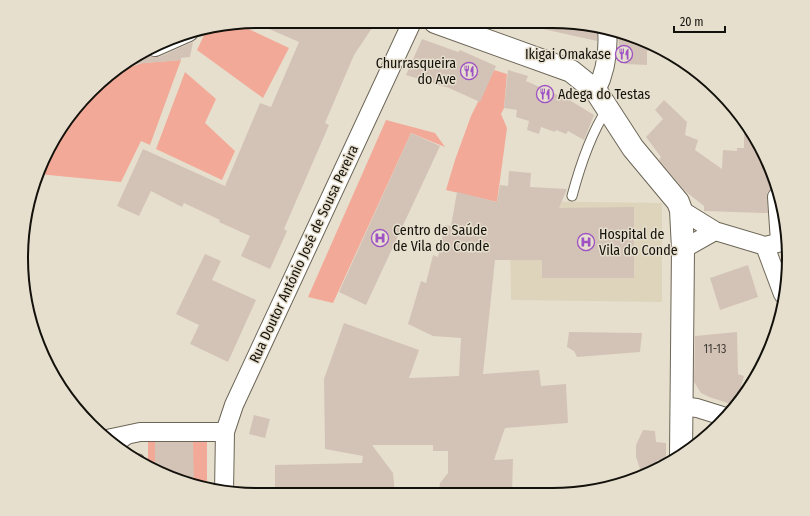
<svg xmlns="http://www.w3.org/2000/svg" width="810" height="516" font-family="'Fira Sans Condensed',sans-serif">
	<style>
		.built { fill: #ded4bb }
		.green { fill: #f2a997 }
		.building { fill: #d3c3b7 }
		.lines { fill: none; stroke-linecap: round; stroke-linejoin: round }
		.lane-casing { stroke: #6c6657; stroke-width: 11 }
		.street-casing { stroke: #6c6657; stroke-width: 20 }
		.secondary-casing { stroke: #6c6657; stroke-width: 24 }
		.lane { stroke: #fff; stroke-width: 9 }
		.street { stroke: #fff; stroke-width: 18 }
		.secondary { stroke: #fff; stroke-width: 22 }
		.labels { text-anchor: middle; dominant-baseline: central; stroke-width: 3; stroke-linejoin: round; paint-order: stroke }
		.number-label { font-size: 12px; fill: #433e36 }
		.poi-label { font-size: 14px; fill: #13110b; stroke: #e7dfce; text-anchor: start }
		.street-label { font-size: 14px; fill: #13110b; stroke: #e7dfce }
		.rim { fill: none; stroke: #13110b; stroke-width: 2 }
	</style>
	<rect width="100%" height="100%" fill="#e7dfce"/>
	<!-- built -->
	<path class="built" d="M514,201L662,203V302L511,300L510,225Z"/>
	<!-- green -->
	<path class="green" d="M238,24L289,48L263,98L197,50L207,29Z
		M181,60L150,145L141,141L121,182L38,174L70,114L114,73L142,63Z
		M494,70L507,74L504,108L501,114L507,128L497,202L446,190L455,160L471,116Z
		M185,72L216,99L205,123L235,151L222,180L156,149Z
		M386,120L435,133L445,147L411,133L333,303L308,297Z
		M148,439H207V488L167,477L148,466Z"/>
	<!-- building -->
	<path class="building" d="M258,21L376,22L354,55L325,123L329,125L284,229L287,231L270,269L241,256L250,236L219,222L220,220L184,203L182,207L151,191L139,216L117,206L143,149L225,186L260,103L271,107L299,42L253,22Z
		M543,23H583L597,27V41L543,29Z
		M618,32L642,39L661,49L647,51V65L625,64L620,61Z
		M422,39L458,52L460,50L496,66L480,102L449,88L406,75Z
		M193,42L190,57L181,58V60L135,64L134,61L148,55L153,57H159Z
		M508,70L528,76L526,81L571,101L594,115L584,140L568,131L566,134L556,130L555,132L541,127L539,134L527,130L529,121L516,117L517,110L504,108Z
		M664,100L687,122L685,135L698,140L695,150L722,169L723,150L737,151V148H744V124L757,140L774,187L767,193L768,213L704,211V206L685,191L659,160L661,157L646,137L663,119L655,110Z
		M411,133L440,146L366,305L339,292Z
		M509,171L531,173L530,187L567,189L559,208L634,207V278H542V260H495L483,374L539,370L541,386L566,384L568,423L505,428L494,460L513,459L512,494H442L439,489L440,483L448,473V451H433V445H372L393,473L395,494L275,493V465L362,463L363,456L325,449L324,379L344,323L419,350L409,378L459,376L461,338L433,336L408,324L421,281L426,283L433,255L438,257L445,225L451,226L457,192L497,202L500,185L508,186Z
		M205,254L221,261L212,280L256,300L228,362L190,344L199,325L176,314Z
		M748,265L758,297L720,310L710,278Z
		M569,332L642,333L640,352L577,357L574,351L567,347Z
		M737,332L738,374L744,376L741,386L747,389L737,406L709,397L701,393L694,382L695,336Z
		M254,415L270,419L265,438L249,434Z
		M643,430L655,431L656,442L666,443V460H657L655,471L649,473L641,472L636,457V445Z
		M155,442H193L194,484L167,477L155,470Z"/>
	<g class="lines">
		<!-- lane casing -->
		<g class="lane-casing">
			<path id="lane" d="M572,196C580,166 590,135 607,109
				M117,448L130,438
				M139,460V459"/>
		</g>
		<!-- street casing -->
		<g class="street-casing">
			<path id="street" d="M155,47L189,32
				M596,91C606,71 609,52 607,29
				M777,197L780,242
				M681,210L715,231L765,246L786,241
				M765,246L783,294
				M683,249L715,231
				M681,406L697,408L726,417
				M107,439L140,432H225
				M224,492L225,432L234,405L412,22"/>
		</g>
		<!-- secondary casing -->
		<g class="secondary-casing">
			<path id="secondary" d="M435,22L571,71L596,91L633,148L678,202L681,210L683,249L681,455"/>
		</g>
		<!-- lane -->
		<use href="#lane" class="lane"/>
		<!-- street -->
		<use href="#street" class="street"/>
		<!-- secondary -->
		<use href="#secondary" class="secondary"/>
	</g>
	<!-- icons -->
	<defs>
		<g id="restaurant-ring" transform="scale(0.9)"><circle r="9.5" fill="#e7dfce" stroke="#9e52c3" stroke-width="1.5"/><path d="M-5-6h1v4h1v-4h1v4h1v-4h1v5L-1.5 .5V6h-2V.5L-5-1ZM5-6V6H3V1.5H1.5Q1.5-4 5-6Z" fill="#9e52c3"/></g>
		<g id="hospital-ring" transform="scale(0.9)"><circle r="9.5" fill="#e7dfce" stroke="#9e52c3" stroke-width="1.5"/><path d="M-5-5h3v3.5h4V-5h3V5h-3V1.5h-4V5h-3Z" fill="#9e52c3"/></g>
	</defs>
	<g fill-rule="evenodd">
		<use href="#restaurant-ring" x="624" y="54"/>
		<use href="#restaurant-ring" x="469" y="71"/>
		<use href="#restaurant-ring" x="545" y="94"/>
		<use href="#hospital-ring" x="380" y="238"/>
		<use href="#hospital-ring" x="586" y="242"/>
	</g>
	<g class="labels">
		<!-- number labels -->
		<g class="number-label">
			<text x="715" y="349">11-13</text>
		</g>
		<!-- poi labels -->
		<g class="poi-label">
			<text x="611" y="54" text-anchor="end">Ikigai Omakase</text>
			<text x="456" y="63" text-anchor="end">Churrasqueira<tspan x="456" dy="16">do Ave</tspan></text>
			<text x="558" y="94">Adega do Testas</text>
			<text x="393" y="230">Centro de Saúde<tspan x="393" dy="16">de Vila do Conde</tspan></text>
			<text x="599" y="234">Hospital de<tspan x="599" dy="16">Vila do Conde</tspan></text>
		</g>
		<!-- street labels -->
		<g class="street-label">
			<text transform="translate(304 254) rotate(-65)">Rua Doutor António José de Sousa Pereira</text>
		</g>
	</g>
	<!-- crop -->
	<path d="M0 0H810V516H0ZM258 28H552A230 230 0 0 1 782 258V258A230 230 0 0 1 552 488H258A230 230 0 0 1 28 258V258A230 230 0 0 1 258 28Z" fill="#e7dfce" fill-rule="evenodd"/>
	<path class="rim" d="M258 28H552A230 230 0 0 1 782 258V258A230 230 0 0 1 552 488H258A230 230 0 0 1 28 258V258A230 230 0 0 1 258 28Z"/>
	<!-- scale -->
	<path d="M674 26v6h51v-6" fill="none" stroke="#13110b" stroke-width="2"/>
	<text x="680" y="26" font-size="12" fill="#13110b" stroke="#e7dfce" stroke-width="3" paint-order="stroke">20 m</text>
</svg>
